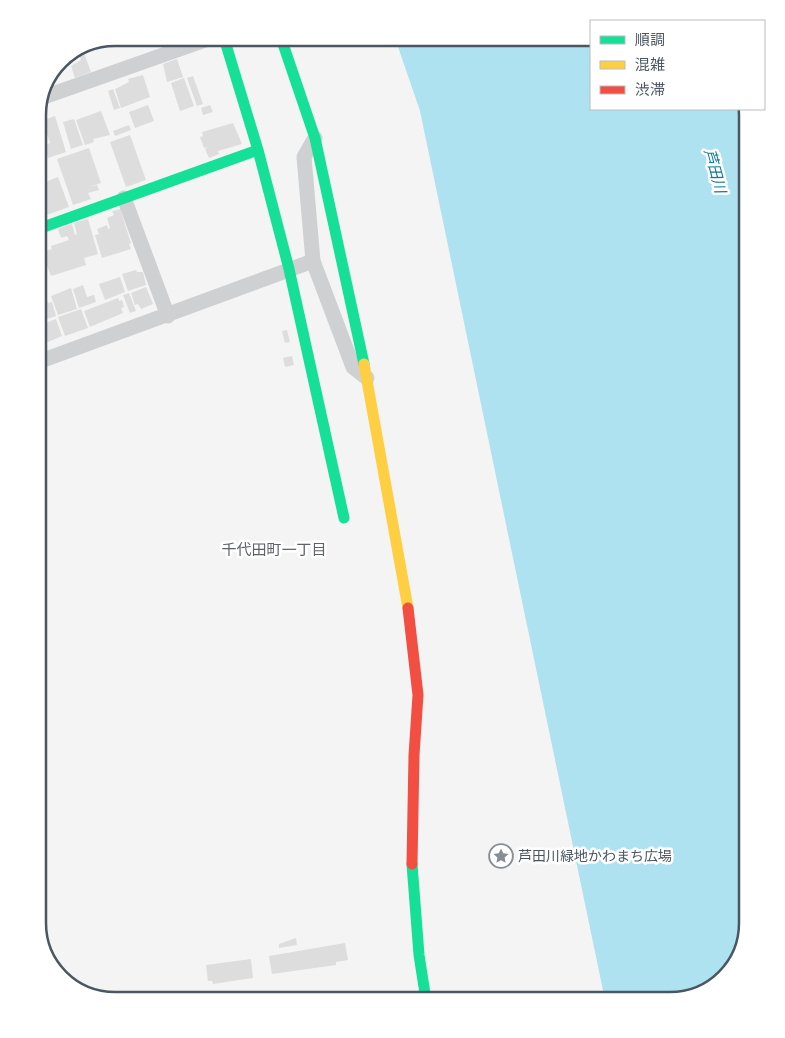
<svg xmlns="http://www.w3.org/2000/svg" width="785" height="1038" font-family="Roboto,'Noto Sans JP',sans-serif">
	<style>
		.water { fill: #aee2f0 }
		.building { fill: #ddddde }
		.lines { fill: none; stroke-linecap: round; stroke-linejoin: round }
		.street { stroke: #ced0d2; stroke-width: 15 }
		.fast { stroke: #16e098; stroke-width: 11 }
		.slow { stroke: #ffcf43; stroke-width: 11 }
		.jam { stroke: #f24e42; stroke-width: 11 }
		.labels { text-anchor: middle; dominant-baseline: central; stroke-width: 5; stroke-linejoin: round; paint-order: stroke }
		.poi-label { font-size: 14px; fill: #4a5661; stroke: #fff; text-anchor: start }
		.water-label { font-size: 15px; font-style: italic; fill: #0c7c9b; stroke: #fff }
		.neighbourhood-label { font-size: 15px; fill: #5f6368; stroke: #fff }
		.rim { fill: none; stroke: #4a5661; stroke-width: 2.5 }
	</style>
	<rect width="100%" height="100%" fill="#f4f4f4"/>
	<!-- water -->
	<path class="water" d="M395,38H591V109H745L747,116V923L737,961L713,988L670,1000H605L420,111Z"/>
	<!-- building -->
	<path class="building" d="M116,38H126L117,41L118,43L87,52L86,49Z
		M84,53L91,72L75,78L71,66L81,60L79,55Z
		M177,59L183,77L167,82L163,64Z
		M143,75L150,97L121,108L115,89L129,82L128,79Z
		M193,76L203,104L197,106L187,78Z
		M184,78L194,106L180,111L171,83Z
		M113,89L120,108L114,110L108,91Z
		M148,105L154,121L135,128L129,112Z
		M210,105L213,112L203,115L201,108Z
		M42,106L46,117L38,119V110Z
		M101,111L110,135L93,139L94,142L85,145L76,120Z
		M55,116L66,152L48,158L44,146L50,143L47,134L41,136L38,122Z
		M74,119L83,145L71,149L63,122Z
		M233,123L242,144L218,151L219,154L209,158L205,149L208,147L204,148L200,137L203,136L202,132Z
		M129,125L131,130L115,136L113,131Z
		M130,135L146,180L126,187L110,142Z
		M89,148L101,183L86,188L97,185L99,190L88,193L91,199L73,205L57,159Z
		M58,177L69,207L38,218V185Z
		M120,209L131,243L129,244L131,249L102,258L95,235L99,234L97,229L107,225L108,229L110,228L107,218L114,215L112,211Z
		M88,219L98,254L84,258L86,265L51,276L43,255L46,254L45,251L52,249L51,246L69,240L67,236L61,238L58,229L72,224L75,235L77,234L74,223Z
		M42,261L47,275L38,278V262Z
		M136,270L137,272H143L146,285L128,291L122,274Z
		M120,277L125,292L105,300L99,284Z
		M83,285L87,297L94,295L96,302L79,308L73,289Z
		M146,287L153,304L141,309L138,304L135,305L131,293Z
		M71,288L77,309L58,315L51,296Z
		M129,293L136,311L130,313L123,295Z
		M118,298L119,301L122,300L124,307L121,308L123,313L90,327L84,311Z
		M43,299V301L47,300L48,303L52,302L56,316L41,321L38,300Z
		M81,309L88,328L65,336L58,317Z
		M56,319L62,336L41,345L38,326Z
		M287,330L290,342L285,343L282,331Z
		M292,356L294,365L285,367L283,358Z
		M296,938L297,945L279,948V944Z
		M345,943L348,960L336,962V965L272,974L269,956Z
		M251,959L253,978L213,984L212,981H208L206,965Z"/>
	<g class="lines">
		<!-- street -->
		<path class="street" d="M44,97L211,38
			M124,198L168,316
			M313,261L353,367L367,378
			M38,362L313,261L304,157L315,138"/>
		<!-- fast -->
		<path class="fast" d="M224,38L258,150L289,269L344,518
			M281,38L315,138L364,364
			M38,229L258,150
			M412,864L419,955L426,1000"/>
		<!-- slow -->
		<path class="slow" d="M364,364L408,608"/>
		<!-- jam -->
		<path class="jam" d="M408,608L418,695L414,755L412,864"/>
	</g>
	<!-- icons -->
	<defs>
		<g id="sight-ring" transform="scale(1.25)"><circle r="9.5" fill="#fff" stroke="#868d94" stroke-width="1.5"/><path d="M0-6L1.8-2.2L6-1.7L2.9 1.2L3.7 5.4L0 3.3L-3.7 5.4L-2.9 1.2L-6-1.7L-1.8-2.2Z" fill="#868d94"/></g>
	</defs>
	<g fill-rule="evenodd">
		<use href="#sight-ring" x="501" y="856"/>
	</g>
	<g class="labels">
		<!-- poi labels -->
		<g class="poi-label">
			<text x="518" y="856">芦田川緑地かわまち広場</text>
		</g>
		<!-- water labels -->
		<g class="water-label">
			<text transform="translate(715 171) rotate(75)">芦田川</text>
		</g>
		<!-- neighbourhood labels -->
		<g class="neighbourhood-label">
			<text x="274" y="550">千代田町一丁目</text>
		</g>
	</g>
	<!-- crop -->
	<path d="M0 0H785V1038H0ZM115 46H670A69 69 0 0 1 739 115V923A69 69 0 0 1 670 992H115A69 69 0 0 1 46 923V115A69 69 0 0 1 115 46Z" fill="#fff" fill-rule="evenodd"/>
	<path class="rim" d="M115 46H670A69 69 0 0 1 739 115V923A69 69 0 0 1 670 992H115A69 69 0 0 1 46 923V115A69 69 0 0 1 115 46Z"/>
	<!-- legend -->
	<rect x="590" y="20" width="175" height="90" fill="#ffffff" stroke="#b7bbc0"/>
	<rect x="600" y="36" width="25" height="8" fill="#16e098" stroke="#b7bbc0"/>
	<text x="635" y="45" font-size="15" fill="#4a5661">順調</text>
	<rect x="600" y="61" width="25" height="8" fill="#ffcf43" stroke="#b7bbc0"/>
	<text x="635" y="70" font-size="15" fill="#4a5661">混雑</text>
	<rect x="600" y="86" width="25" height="8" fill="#f24e42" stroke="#b7bbc0"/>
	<text x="635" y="95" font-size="15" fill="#4a5661">渋滞</text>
</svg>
